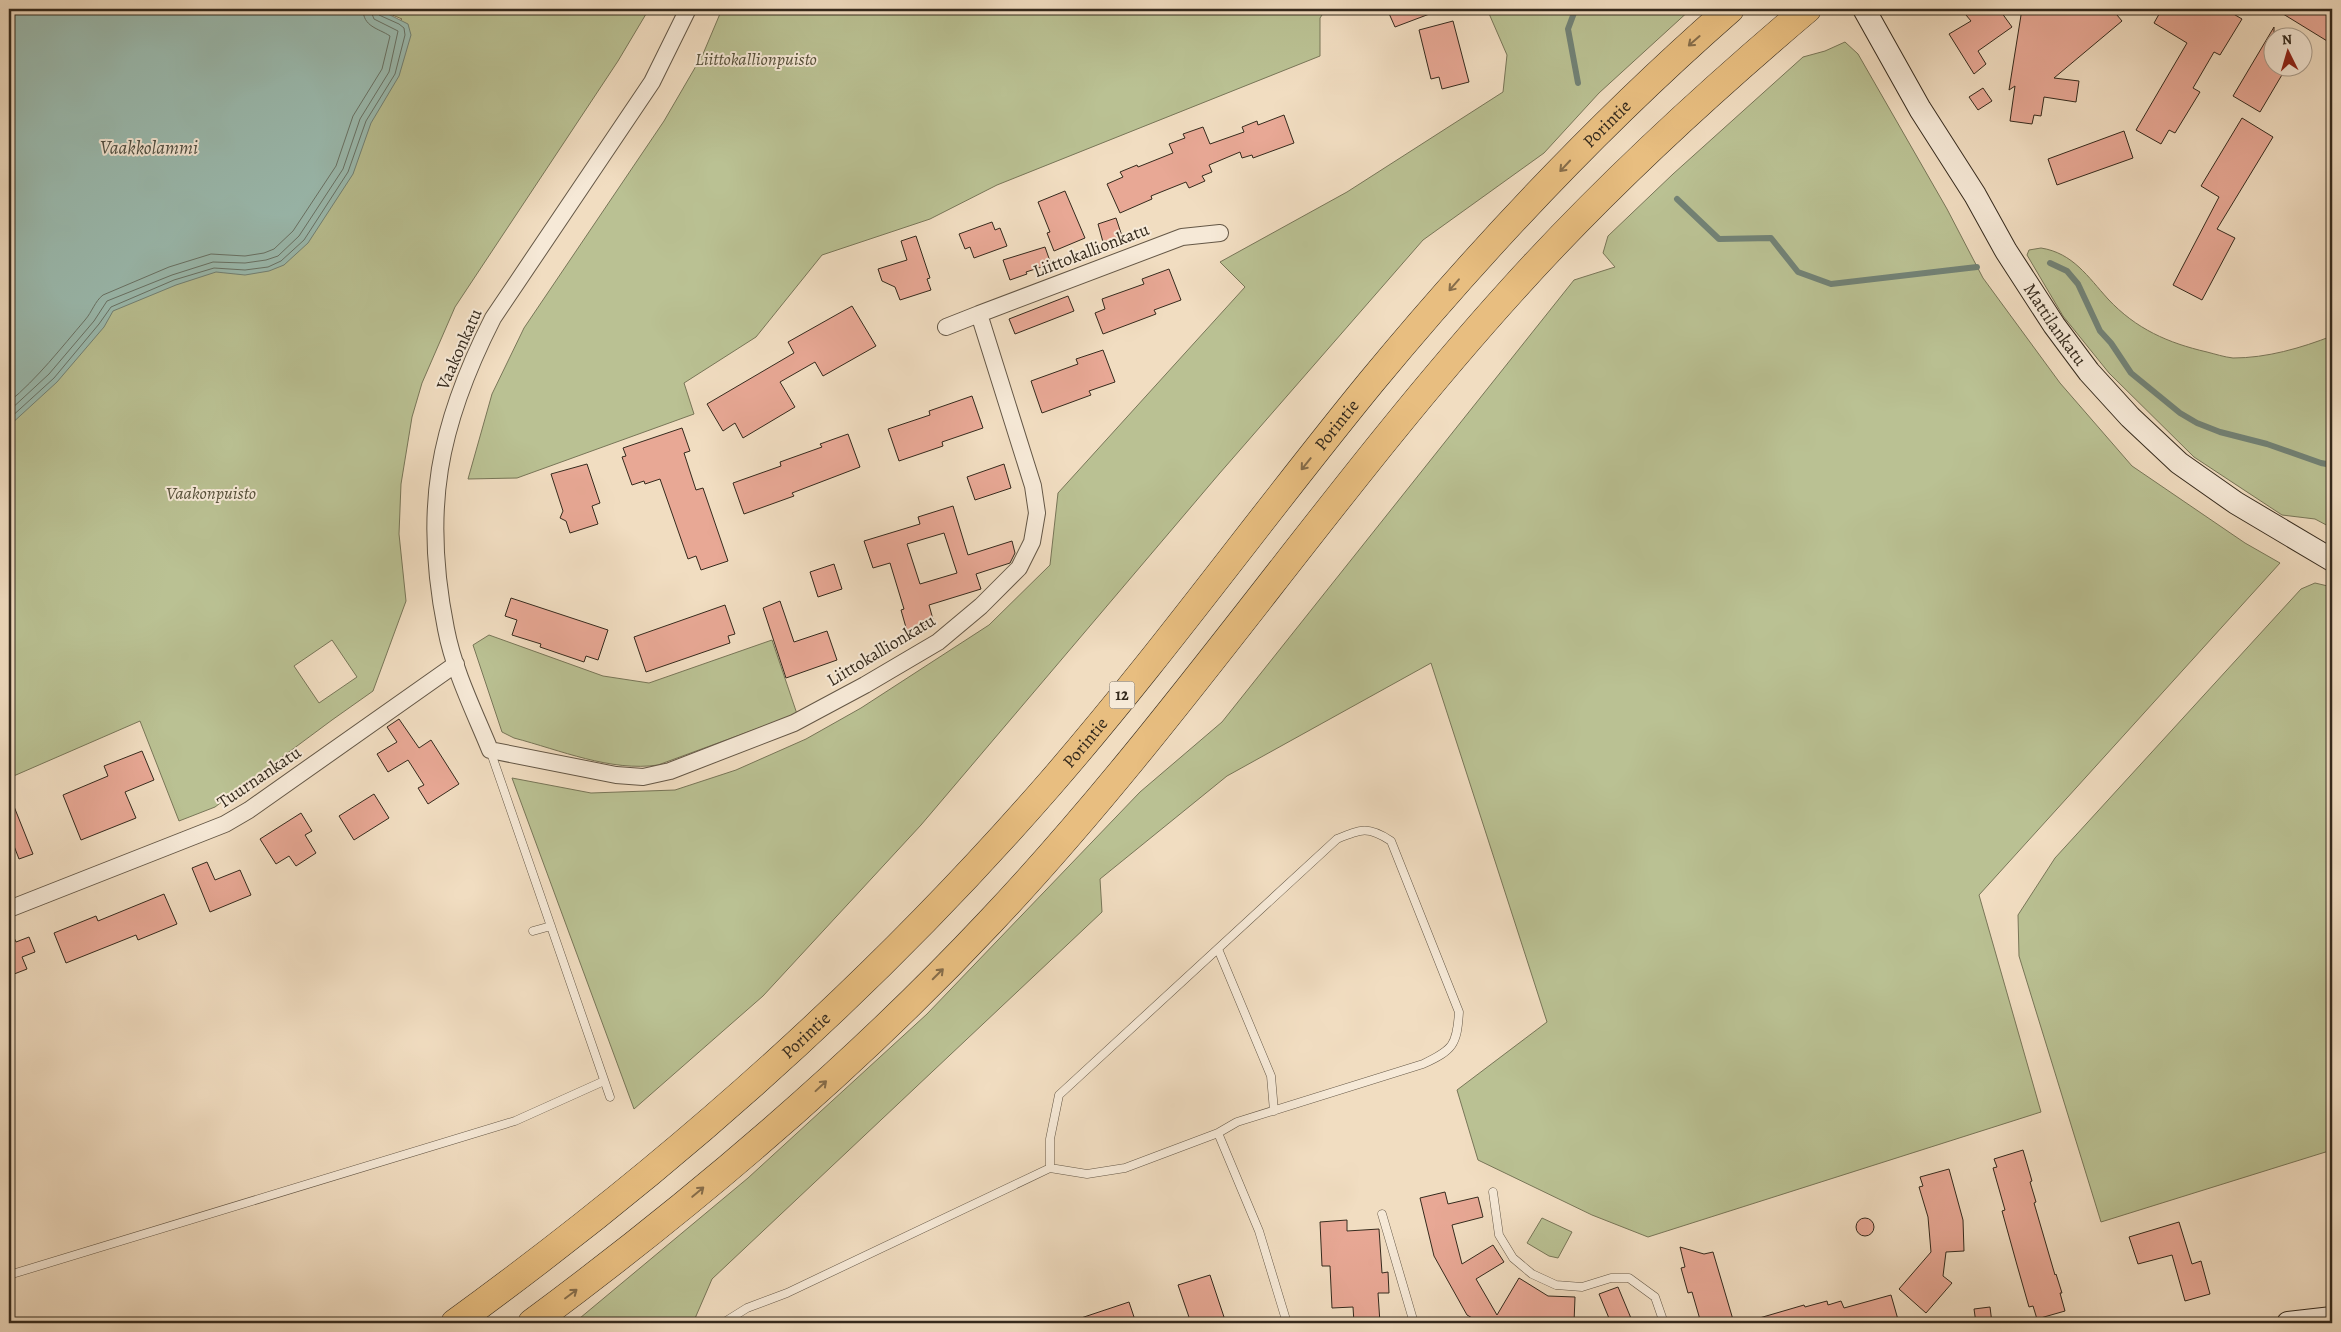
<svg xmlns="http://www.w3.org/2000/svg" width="2341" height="1332" font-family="Alegreya,serif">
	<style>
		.green { fill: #bac193; stroke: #787658; fill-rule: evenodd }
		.water { fill: #9bbcb1; stroke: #728276 }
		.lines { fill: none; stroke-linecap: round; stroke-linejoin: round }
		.shore { stroke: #687367; stroke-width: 1 }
		.stream { stroke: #728276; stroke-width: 6 }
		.building { fill: #e8a895; stroke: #352a1d; fill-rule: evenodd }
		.lane-casing { stroke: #645746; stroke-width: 9 }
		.street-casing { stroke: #645746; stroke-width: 18 }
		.secondary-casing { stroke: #352a1d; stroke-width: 24 }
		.highway-casing { stroke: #352a1d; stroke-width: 29 }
		.lane { stroke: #f6e9d7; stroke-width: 8 }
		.street { stroke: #f6e9d7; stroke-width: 16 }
		.secondary { stroke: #f6e9d7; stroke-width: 22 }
		.highway { stroke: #e8be80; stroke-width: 28 }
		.oneway { stroke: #866d4a }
		.labels { text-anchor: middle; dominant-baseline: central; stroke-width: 4; stroke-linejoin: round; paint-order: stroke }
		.shield { fill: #f6e9d7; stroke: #6f6355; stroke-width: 1 }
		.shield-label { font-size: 16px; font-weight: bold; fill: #352a1d }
		.park-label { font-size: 18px; font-style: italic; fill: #56503a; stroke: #f6e9d7 }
		.street-label { font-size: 18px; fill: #352a1d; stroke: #f6e9d7 }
		.water-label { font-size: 19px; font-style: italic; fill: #4e4e42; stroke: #f6e9d7 }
	</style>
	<rect width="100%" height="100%" fill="#f1ddc1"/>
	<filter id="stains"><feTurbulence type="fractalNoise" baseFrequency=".004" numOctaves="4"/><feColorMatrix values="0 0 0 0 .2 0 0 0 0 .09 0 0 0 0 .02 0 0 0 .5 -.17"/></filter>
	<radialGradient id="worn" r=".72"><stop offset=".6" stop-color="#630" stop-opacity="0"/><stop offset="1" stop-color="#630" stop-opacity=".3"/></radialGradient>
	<!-- green -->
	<path class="green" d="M378,9H649L618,61L455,307L422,383L412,417L401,484L399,534L406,601L373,691L332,720L215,807L179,821L140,721L9,778V329L402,19ZM332,640L357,677L319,703L294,666Z
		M722,9H1326L1320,18V56L997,185L930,219L822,255L756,337L684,383L694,414L517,478L468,479L492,394L524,328L664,121L703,54Z
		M1487,9H1691L1599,93L1544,153L1423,240L1219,474L921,825L763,996L634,1109L512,778L591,793L675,790L736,770L806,739L861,708L989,625L1050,565L1058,493L1245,287L1220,262L1347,192L1503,92L1507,55Z
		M1845,42L1858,54L1947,209L1983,278L2060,383L2132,466L2245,543L2280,563L1979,895L2041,1112L1648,1237L1592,1215L1478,1160L1457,1090L1547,1022L1431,663L1227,776L1100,879L1102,912L712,1279L693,1323H574L748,1178L927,1014L1140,792L1222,722L1574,280L1615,267L1603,253L1608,236L1673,174L1803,57L1825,51Z
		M2041,248C2073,253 2088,277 2108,299C2136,329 2168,343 2207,352C2215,354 2224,357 2233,358C2267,358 2301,348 2332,336V528L2315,519L2282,515L2194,457L2109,373L2063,316L2027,255L2029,250Z
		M2315,583L2332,587V1150L2101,1222L2019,956L2018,915L2055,858L2301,589Z
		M489,635L603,676L649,683L772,640L797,714L658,765C611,772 560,750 514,738L502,732L473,645Z
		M1542,1218L1572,1232L1558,1258L1549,1256L1527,1243Z"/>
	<!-- water -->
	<path class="water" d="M9,9H378L408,24L411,35L399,76L371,123L353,174L308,243L284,265L269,271L245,275L216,272L176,285L113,311L104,327L57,382L9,426Z"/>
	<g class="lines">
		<!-- shore -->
		<path class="shore" d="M9,402C38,378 61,348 85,320C92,312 95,301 103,295L169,267L211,254L245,256L264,253L274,249L293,231L336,166L353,116L382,69L390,36C378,28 363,27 363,9
			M9,411L49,374L94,321L107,301L172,275L213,262L245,263L266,260L278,256L299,236L343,169L360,119L389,72L398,31L374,19L370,9
			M9,419L54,378L99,324L111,307L174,280L214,268L245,270L268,267L281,261L304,240L348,172L366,121L395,74L405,35L404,28L399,24L379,15L377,9"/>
		<!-- stream -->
		<path class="stream" d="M1573,9L1574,13L1568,29L1578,83
			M1677,199L1719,239L1771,238L1798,272L1831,284L1977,267
			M2050,263L2067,271L2078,284L2100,331L2111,343L2131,373L2180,413L2197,423L2220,432L2267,444L2321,463L2332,465"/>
	</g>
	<!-- building -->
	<path class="building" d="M1387,9H1439L1440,10L1395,27Z
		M1961,9H1999L2012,27L1978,51L1986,64L1974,74L1949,34L1971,21Z
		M2022,9H2112L2122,21L2054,78L2079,81L2076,102L2044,97L2041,116L2034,115L2032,124L2010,121L2015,86L2009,90Z
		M2162,9H2225L2242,19L2220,55L2214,52L2193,88L2200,92L2175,133L2169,130L2161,144L2136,130L2187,43L2154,23Z
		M2275,9H2332V44Z
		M1453,21L1469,82L1442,89L1439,77L1431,79L1419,30Z
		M2274,27V68H2286L2260,112L2233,96Z
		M1983,88L1992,101L1978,110L1969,97Z
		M1284,115L1294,143L1253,158L1252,155L1242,158L1240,152L1209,165L1212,172L1202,176L1205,181L1189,188L1186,182L1151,196L1152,199L1120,213L1107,184L1123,177L1120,172L1137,165L1138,167L1173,153L1169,144L1185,138L1183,134L1203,127L1210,144L1244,132L1242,127L1257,121L1258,125Z
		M2242,118L2273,137L2217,229L2235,238L2202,300L2173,285L2219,197L2201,186Z
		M2124,131L2133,158L2057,185L2048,159Z
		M1065,191L1085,238L1054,251L1047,233L1050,232L1038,202Z
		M1116,218L1122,236L1103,242L1098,224Z
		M992,222L995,230L1000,228L1007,246L974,258L970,247L965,249L959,234Z
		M916,236L930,278L927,279L931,290L900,300L895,287L882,281L878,269L907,260L901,241Z
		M1045,247L1051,264L1026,272L1027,274L1010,280L1003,260Z
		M1169,269L1181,300L1154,310L1156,314L1103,334L1095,313L1105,309L1102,299L1144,284L1142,279Z
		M1068,296L1074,311L1015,334L1009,319Z
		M852,306L876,346L823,376L815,362L780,382L795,407L743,438L735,423L723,431L707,404L794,353L788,342Z
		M1103,350L1115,382L1089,391L1091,395L1042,413L1031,381L1078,364L1076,359Z
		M972,396L983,428L942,442L943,446L899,461L888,429L930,415L929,411Z
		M682,428L690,451L684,453L696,490L703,488L728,561L701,570L696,556L688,559L660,479L645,484L644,481L632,485L622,457L626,456L623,448Z
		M848,434L860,467L792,493L794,496L744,514L733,483L781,466L780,462L822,447L820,444Z
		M587,464L600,503L592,506L598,524L570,533L566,521L560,518L563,511L551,474Z
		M1004,464L1011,488L975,500L967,477Z
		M953,506L968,555L1012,541L1015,553L1010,563L976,574L981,589L929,605L934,623L907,631L901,610L904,609L890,563L873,568L864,541L920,524L918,517ZM944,533L957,573L920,584L907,544Z
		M834,564L842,589L818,597L810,572Z
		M511,598L608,630L598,660L586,656L584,662L540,647L541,644L512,635L517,620L505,616Z
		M780,601L794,642L827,631L837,660L786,678L763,608Z
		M725,605L735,634L728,636L730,643L646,672L634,637Z
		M399,719L419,748L431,740L459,784L428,804L418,788L424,785L408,760L388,772L377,754L397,742L387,727Z
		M142,751L154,780L125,792L136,818L81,840L63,795L108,776L104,766Z
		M9,794L33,854L19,859L9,833Z
		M374,794L389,818L354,840L339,816Z
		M301,813L312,831L305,835L316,853L296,866L289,856L276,864L260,839Z
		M207,862L215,880L240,870L251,895L210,912L192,868Z
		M164,894L177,924L138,940L136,935L66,963L54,933L96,916L98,921Z
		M9,926L16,942L29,937L35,952L22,957L27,969L9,976Z
		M2023,1150L2032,1181L2030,1182L2036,1202L2034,1203L2055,1275L2056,1274L2062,1293H2060L2065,1311L2037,1319L2033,1306L2029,1307L2017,1265L2002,1211L2005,1210L1993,1168L1997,1167L1994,1159Z
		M1949,1169L1963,1220L1964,1251L1946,1252L1943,1276L1952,1283L1926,1313L1899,1289L1931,1252L1928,1217L1919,1187L1923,1186L1920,1177Z
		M1445,1192L1448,1204L1478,1197L1483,1217L1452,1225L1462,1264L1493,1245L1504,1262L1476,1279L1497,1315L1519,1278L1548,1296L1575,1297L1574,1323H1481L1467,1315L1434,1256L1420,1198Z
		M1856 1227a9 9 0 1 1 18 0a9 9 0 1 1-18 0Z
		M1347,1220V1231L1379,1229L1382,1273L1388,1272L1389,1293H1378L1380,1323H1354L1353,1307L1332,1308L1330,1266H1322L1320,1222Z
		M2179,1222L2192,1264L2201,1261L2210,1294L2185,1301L2172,1255L2138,1264L2129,1237Z
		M1680,1247L1704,1254L1713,1252L1734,1323H1701L1692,1292L1688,1293L1681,1268L1685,1267Z
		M1210,1275L1226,1323H1191L1178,1285Z
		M1618,1287L1633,1323H1611L1599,1294Z
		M1891,1295L1899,1323H1757L1756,1319L1804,1305L1805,1307L1827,1301L1828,1305L1841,1301L1844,1308Z
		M1129,1302L1135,1320L1124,1323H1075V1320Z
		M1990,1307L1992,1323H1976L1974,1309Z"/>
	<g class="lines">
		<!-- lane casing -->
		<g class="lane-casing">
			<path id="lane" d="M490,750L610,1097
				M533,931L551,926
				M1218,949L1271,1076L1274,1111
				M1050,1168V1139L1059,1095L1337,839C1361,829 1368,826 1391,841L1459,1012C1457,1045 1453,1050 1423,1064L1237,1122L1218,1133
				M1493,1192L1499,1235L1513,1258L1532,1274L1556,1285L1582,1287L1611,1278H1629L1655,1297L1664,1323
				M1382,1214L1414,1323
				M9,1275L515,1121L604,1081
				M723,1323L747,1308L787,1293L1050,1168L1087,1174L1125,1168L1218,1133L1259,1231L1287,1323"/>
		</g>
		<!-- street casing -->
		<g class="street-casing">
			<path id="street" d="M688,9L652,82L493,318C438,426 422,510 446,629C454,671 474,711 490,750L616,775L643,777L670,771L794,723L865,685L938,642L981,606L1019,568L1032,542L1037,513L1033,486L979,314L1182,237L1220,233
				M946,327L979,314
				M9,909L225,824L249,810L456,664"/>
		</g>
		<!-- secondary casing -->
		<g class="secondary-casing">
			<g id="secondary">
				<path id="s1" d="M1864,9L1920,109L1975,195L2006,251L2054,325L2089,372L2130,417L2179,463L2236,503L2332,560"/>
				<path d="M2288,1323L2332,1318"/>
			</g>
		</g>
		<!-- highway casing -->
		<g class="highway-casing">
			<g id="highway">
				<path id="s2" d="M455,1323C671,1166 874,986 1049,785C1162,655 1263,514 1372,381C1482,248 1601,122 1730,9"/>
				<path d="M532,1323C695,1202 851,1070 990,922C1178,723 1329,492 1513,289C1604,188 1703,97 1807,9"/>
			</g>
		</g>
		<!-- lane -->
		<use href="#lane" class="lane"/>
		<!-- street -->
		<use href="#street" class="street"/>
		<!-- secondary -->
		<use href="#secondary" class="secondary"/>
		<!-- highway -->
		<use href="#highway" class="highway"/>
	</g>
	<!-- one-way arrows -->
	<defs><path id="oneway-shaft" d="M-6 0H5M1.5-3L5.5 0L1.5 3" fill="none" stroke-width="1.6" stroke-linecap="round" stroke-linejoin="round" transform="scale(1.25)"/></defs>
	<g class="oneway">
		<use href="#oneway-shaft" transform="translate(1694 41) rotate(139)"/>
		<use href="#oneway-shaft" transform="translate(1565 166) rotate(133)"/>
		<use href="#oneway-shaft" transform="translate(1454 285) rotate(131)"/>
		<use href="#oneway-shaft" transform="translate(1306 464) rotate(129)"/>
		<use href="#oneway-shaft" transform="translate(938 974) rotate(-45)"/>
		<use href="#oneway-shaft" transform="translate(821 1086) rotate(-43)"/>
		<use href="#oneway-shaft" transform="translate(698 1192) rotate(-40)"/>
		<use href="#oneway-shaft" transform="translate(571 1294) rotate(-37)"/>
	</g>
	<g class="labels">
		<!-- shield labels -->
		<rect class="shield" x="1109.5" y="681.5" width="25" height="27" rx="4"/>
		<g class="shield-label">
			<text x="1122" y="695">12</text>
		</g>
		<!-- park labels -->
		<g class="park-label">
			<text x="756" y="59">Liittokallionpuisto</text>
			<text x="211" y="493">Vaakonpuisto</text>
		</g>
		<!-- street labels -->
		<g class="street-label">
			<text stroke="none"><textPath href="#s2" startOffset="1669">Porintie</textPath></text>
			<text transform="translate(1091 250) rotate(-21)">Liittokallionkatu</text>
			<text stroke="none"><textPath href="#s1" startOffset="369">Mattilankatu</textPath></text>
			<text transform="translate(459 349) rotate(-66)">Vaakonkatu</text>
			<text stroke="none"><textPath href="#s2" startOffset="1264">Porintie</textPath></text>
			<text transform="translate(881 650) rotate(-31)">Liittokallionkatu</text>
			<text stroke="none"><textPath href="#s2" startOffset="859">Porintie</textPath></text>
			<text transform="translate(259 777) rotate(-34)">Tuurnankatu</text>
			<text stroke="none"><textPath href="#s2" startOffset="454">Porintie</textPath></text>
		</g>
		<!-- water labels -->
		<g class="water-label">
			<text x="149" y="148">Vaakkolammi</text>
		</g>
	</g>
	<!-- margin -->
	<rect width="2341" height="1332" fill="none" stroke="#f1ddc1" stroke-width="30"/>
	<rect x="10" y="10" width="2321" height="1312" fill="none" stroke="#352a1d" stroke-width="2.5"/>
	<rect x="15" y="15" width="2311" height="1302" fill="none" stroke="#352a1d"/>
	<!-- north arrow -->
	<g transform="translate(2288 52) rotate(355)"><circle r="24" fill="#f6e9d7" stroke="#a99d8d"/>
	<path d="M0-4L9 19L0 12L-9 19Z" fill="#8f2418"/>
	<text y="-8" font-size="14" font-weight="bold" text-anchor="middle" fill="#352a1d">N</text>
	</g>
	<rect width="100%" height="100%" filter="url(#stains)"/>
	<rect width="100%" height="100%" fill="url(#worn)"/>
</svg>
